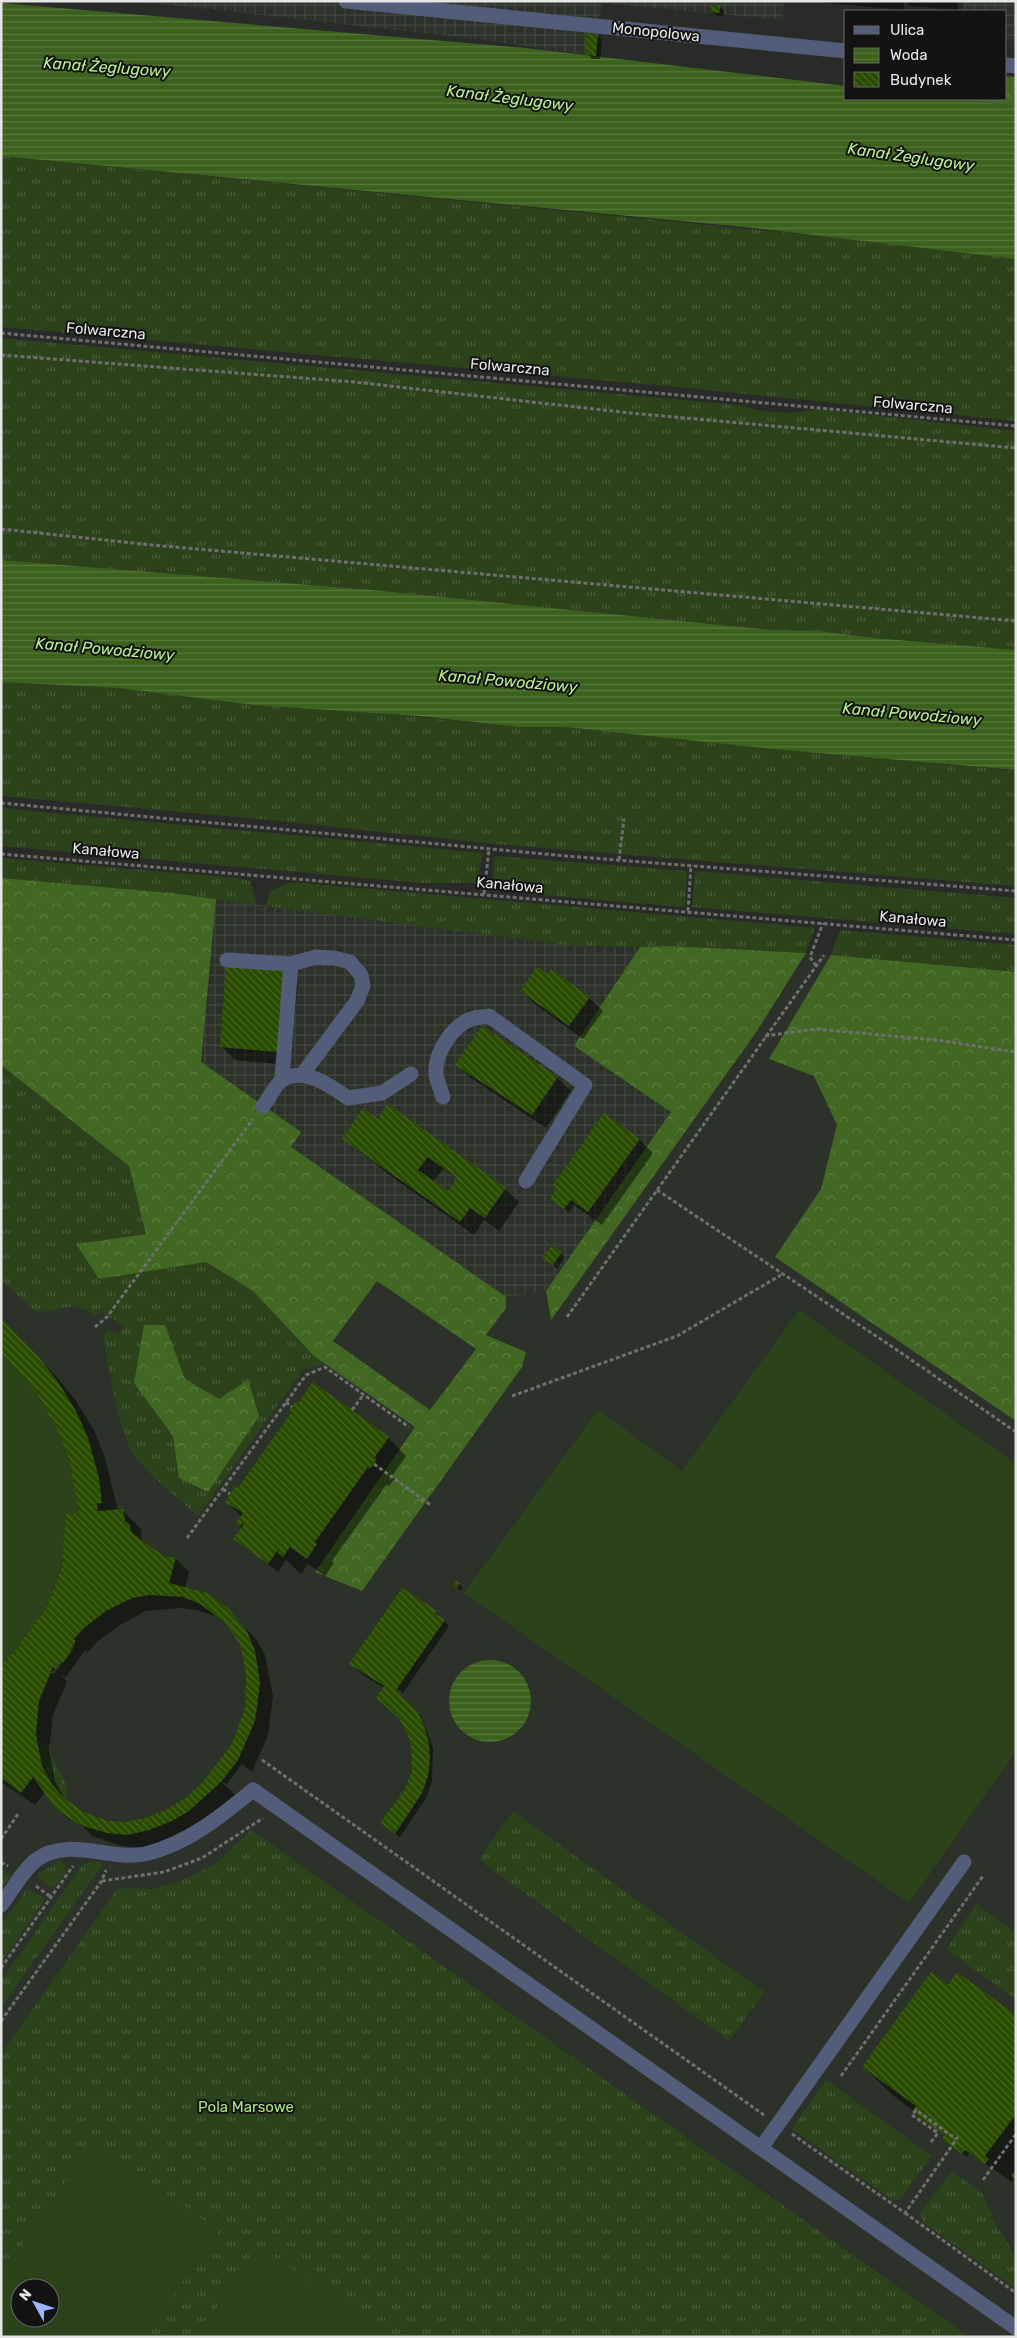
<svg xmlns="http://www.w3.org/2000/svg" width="1017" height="2338" font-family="Rubik,sans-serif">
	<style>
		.built { fill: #2c3229; fill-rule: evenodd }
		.industrial { fill: url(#industrial-grid) }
		.grass { fill: url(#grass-tufts); fill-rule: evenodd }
		.forest { fill: url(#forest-crowns); fill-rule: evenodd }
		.pitch { fill: #2c421b; fill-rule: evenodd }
		.water { fill: url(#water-rules) }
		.shadow { fill: #0007; fill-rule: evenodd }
		.building { fill: url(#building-back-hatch); fill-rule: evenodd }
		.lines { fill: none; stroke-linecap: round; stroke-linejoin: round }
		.path { stroke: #6e6f6d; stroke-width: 3; stroke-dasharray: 4 2.5; stroke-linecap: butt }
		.minor { stroke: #535c79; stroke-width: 15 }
		.labels { text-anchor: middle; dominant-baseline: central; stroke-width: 4; stroke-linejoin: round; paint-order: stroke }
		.street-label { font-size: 15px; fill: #e6e7e5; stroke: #121312 }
		.park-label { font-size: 15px; fill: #abe284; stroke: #121312 }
		.water-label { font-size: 16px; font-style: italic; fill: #b7ef90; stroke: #121312 }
	</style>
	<defs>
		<pattern id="industrial-grid" width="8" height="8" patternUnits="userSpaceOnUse" patternTransform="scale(1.25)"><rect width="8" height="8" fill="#2c3229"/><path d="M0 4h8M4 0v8" fill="none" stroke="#40463e"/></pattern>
		<pattern id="grass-tufts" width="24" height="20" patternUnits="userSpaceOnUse" patternTransform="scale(1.25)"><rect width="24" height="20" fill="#2c421b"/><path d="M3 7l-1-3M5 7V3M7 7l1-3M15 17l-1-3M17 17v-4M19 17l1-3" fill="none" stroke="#4b5d3c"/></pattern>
		<pattern id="forest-crowns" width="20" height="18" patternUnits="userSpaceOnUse" patternTransform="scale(1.25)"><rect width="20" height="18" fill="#416722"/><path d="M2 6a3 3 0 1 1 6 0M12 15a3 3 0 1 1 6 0" fill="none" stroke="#5c7d42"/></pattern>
		<pattern id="water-rules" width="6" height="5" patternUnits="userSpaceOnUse" patternTransform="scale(1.25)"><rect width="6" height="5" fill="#3c611c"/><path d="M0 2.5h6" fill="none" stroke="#58783d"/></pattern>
		<pattern id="building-back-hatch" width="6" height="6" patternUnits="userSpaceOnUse" patternTransform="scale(1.25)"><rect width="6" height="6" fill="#284b00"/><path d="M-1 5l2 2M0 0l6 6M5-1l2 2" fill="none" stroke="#476525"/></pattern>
	</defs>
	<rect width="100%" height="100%" fill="#292b28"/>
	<!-- built -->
	<path class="built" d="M1,878L171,893L567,945L671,946L806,953L1016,972V2337H1ZM20,2288H50V2318H20Z"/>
	<!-- industrial -->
	<path class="industrial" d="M136,1H784L782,20L602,3L596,56L476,39Z
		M964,1H1016V41L1006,40V11H963Z
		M216,899L567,945L640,947L574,1046L671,1111L546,1291L506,1297L291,1147L300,1132L201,1062Z"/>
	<!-- grass -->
	<path class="grass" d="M1,156L1016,255V421L678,387L1,327Z
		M1,338L738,405C762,412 791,416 815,409L1016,431V650L875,638L819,631L771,630L372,590L1,560Z
		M1,682L119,688L519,727H566L1016,771V886L496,844L250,818L1,796Z
		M1,808L483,853L477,883H422L1,846Z
		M494,856L687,871L685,907L530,894L515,886L493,883Z
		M1,858L237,878L250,881L257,905L171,893L1,878Z
		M695,871L1016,898V934L692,907Z
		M291,882L815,928L806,953L671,946L640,947L567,945L266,906L270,891Z
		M840,930L1016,945V972L831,955Z
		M1,1065L129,1166L146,1234L76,1244L99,1279L206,1262L253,1291L314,1356L324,1364L303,1370L198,1516C176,1497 152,1478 134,1455C121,1438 106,1359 103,1335L109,1329L118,1335L124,1326L101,1311L95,1316C70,1298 62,1312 36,1312L1,1280Z
		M48,1743L54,1762L68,1787L66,1798C48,1790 41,1764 37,1746Z
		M513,1811L764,1992L729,2041L479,1860Z
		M251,1830L969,2337H1V2054L118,1888L152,1889L183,1880L215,1864ZM20,2288H50V2318H20Z
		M61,1861L66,1867L65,1873L55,1886L50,1887L38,1877L39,1873Z
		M89,1862L103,1864L1,2007V1981L82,1866Z
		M1,1868L10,1876L1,1889Z
		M27,1889L44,1897V1901L1,1962V1925Z
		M976,1904L1016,1933V1999L946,1950Z
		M826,2080L932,2156L900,2199L892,2200L792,2129Z
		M952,2171L983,2194L995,2223L1016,2257V2282L1012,2286L923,2222L920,2213Z"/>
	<!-- forest -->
	<path class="forest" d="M1006,76L1016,77V106L956,99H1006Z
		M1,878L171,893L216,899L201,1062L301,1132L291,1147L506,1297V1308L486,1335L526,1352L522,1367L362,1591L315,1572L415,1427L314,1356L253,1291L206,1262L99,1279L76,1244L146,1234L129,1166L1,1065ZM377,1281L476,1349L430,1410L333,1341Z
		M671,946L806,953L757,1031L551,1320L546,1291L671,1112L574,1046L640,947Z
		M831,955L1016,972V1421L775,1257L821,1189L837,1125L814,1076L769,1059Z
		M144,1325H165L185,1379L219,1399L248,1380L259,1416L208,1492L179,1478L173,1436L134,1383Z"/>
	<!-- pitch -->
	<path class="pitch" d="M799,1310L1016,1464V1751L909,1903L464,1593L598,1410L682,1471Z
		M1,1352L37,1394L57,1429L70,1463L79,1513L47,1607L21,1642L22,1644L1,1664Z
		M93,2141L219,2231L143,2337H1V2276ZM20,2288H50V2318H20Z
		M259,2246L390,2337H196Z"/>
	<!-- water -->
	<path class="water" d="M1,3L526,48L846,86V99H956L1016,106V259L744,227L1,156Z
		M1,560L372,590L771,630L819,631L875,638L1016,650V770L773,749L566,727H519L418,716L255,705L119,688L1,682Z
		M449 1701a41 41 0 1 1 82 0a41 41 0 1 1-82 0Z"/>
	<!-- shadow -->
	<path class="shadow" d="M823,1H904V10L825,3Z
		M905,1H957L958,10L910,6Z
		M720,7L724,11L723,16L716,15L712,11Z
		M598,36L602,40L600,59H592L588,54Z
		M284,970L298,983L290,1065L235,1060L221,1046Z
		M522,991L589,998L603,1011L583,1039L536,1005Z
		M457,1065L557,1078L571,1091L546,1128L471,1078Z
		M605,1115L640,1140L653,1153L602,1225L574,1205L569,1212L556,1203Z
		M383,1123L505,1189L519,1202L499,1231L484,1220L474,1235L388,1174L343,1138ZM443,1169L458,1179L448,1193L433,1182Z
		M552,1247L565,1257L557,1269L544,1258Z
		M1,1319L56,1376L76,1401L94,1430L105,1458L118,1511L122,1510L141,1529L142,1539L148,1545L166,1558H175L189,1572L185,1588L231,1614L256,1639L265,1655L273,1696L268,1735L252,1772L242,1764L227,1784L222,1782L235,1795L203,1824L186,1835L142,1848L122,1846L92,1836L82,1825L70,1820L57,1808L45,1792L35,1805L1,1782V1666L24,1645L42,1619L53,1597L80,1514L70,1458L58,1429ZM180,1608L197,1610L214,1616L225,1622L241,1644L248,1676L246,1709L233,1745L213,1772L186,1799L167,1812L144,1819L127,1823L108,1822L84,1812L64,1798L55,1781L49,1749L53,1715L67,1681L60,1675L66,1677L85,1650L88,1652L98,1641L120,1625L146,1611ZM73,1643L75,1645L54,1674L51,1673Z
		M388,1438L406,1456L392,1476L395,1478L389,1486L386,1485L332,1561L334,1563L325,1576L308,1564L301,1574L286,1560L278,1572L235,1539L242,1529L237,1524L242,1517L227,1502L238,1490Z
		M459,1584L463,1588L461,1591L454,1585Z
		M436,1612L449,1626L403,1693L396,1688V1691L421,1716L433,1748L432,1781L426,1798L400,1837L386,1827L406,1790L414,1761L408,1732L384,1688L360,1673L351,1664Z
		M949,1987L1016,2016V2180L1014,2178L1012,2182L969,2153L967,2157L947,2143L943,2139L946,2136L890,2093L864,2067Z"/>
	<!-- building -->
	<path class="building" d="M711,5H720V13L710,12Z
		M586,33L598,35L596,56L586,55Z
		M226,965L284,968L277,1052L220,1047Z
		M537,967L548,974L551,969L590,997L569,1026L520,991Z
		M482,1026L558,1077L532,1115L455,1065Z
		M388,1104L506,1188L485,1218L470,1208L460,1222L342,1139L363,1108L378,1119ZM428,1157L457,1178L448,1191L418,1170Z
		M604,1113L640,1139L588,1212L571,1200L564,1209L550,1199L556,1190L552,1186Z
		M552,1245L562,1252L553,1265L542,1258Z
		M1,1318L38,1356L58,1382L76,1411L88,1438L99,1478L102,1503L87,1505L97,1504L98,1511L123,1509L125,1521L130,1525L131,1532L165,1557H176L169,1583L207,1593L228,1608L247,1631L255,1651L260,1682L258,1700L255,1721L238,1760L222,1781L189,1811L172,1821L149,1830L128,1835L107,1833L90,1828L76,1823L55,1808L33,1777L21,1793L1,1778V1664L22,1644L20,1643L47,1607L62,1566L66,1514L79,1513L69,1459L57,1429L37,1394L1,1352ZM149,1595L183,1597L200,1604L225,1623L240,1644L243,1657L246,1676L245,1708L232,1744L201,1784L185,1798L166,1810L144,1818L127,1822L108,1821L84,1812L63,1797L51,1783L42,1766L36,1735L39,1701L53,1667L56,1669L61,1661L63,1663L73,1649L71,1648L76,1641L74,1639L84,1628L106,1611L132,1598Z
		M313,1382L389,1437L375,1457L377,1459L370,1469L368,1467L315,1542L317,1544L307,1559L290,1547L283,1557L278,1553L279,1549L268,1564L233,1539L244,1524L242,1523L240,1527L235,1524L243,1513L225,1502L236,1486L238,1488L291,1413L289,1411L296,1401L298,1403Z
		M456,1580L460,1583L457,1588L453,1585Z
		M402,1588L437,1611L435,1613L445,1620L396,1690L417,1711L423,1722L429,1743L430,1760L428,1776L422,1793L395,1834L380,1823L405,1789L412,1770L411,1747L407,1733L399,1718L376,1698L384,1686L349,1664Z
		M931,1972L948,1985L957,1972L1016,2015V2114L985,2156L989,2159L985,2164L965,2150L962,2154L942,2139L944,2135L912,2112L916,2106L862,2067Z
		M1016,2169V2180L1011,2176Z"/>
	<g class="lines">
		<!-- path -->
		<path class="path" d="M1,333L1016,426
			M1,355L354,382L630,413L1016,448
			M1,529L152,545L1016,621
			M1,803L566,856L1016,891
			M1,854L1016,940
			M619,860L624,819
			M484,894L489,849
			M688,911L691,865
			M816,966L810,957L823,923
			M765,1036L815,1029L936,1040L1016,1052
			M657,1190L894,1348L1016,1432
			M567,1317L824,955
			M95,1327L107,1317L253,1119
			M512,1396L677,1336L781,1275
			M286,1402L292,1407
			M352,1410L364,1394
			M374,1464L432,1506
			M223,1489L230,1494
			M187,1538L306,1375L325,1367L409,1427
			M262,1760L764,2115
			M1,1839L18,1814
			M1,1862L8,1866
			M102,1881L164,1872L202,1858L263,1818
			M36,1886L51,1897
			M1,1968L73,1866
			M1,2021L101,1882L106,1870
			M841,2076L983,1876
			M792,2134L905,2213L958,2137
			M931,2142L938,2133L912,2115L916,2110L956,2139
			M983,2180L1016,2134
			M905,2213L1016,2293"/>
		<!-- minor -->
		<path class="minor" d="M346,1L846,51
			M1006,65L1016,66
			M227,960L291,964L316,957L334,958L350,962L361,975L363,986L357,1001L302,1075
			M282,1080L291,964
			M443,1097C441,1090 437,1082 436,1075C434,1053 453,1024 474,1018C478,1017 484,1017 489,1016L585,1085L526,1181
			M263,1106C269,1099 275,1085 282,1080C303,1066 331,1086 348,1098L382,1093L411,1074
			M1,1905C12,1891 22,1871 36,1860C68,1836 110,1861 145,1854C187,1844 220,1817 253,1790L1016,2328
			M761,2148L964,1862"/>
	</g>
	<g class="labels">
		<!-- street labels -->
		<g class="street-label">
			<text transform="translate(656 32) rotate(6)">Monopolowa</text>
			<text transform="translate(106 331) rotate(5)">Folwarczna</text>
			<text transform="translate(510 367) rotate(5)">Folwarczna</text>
			<text transform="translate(913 405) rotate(5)">Folwarczna</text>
			<text transform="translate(106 851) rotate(5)">Kanałowa</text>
			<text transform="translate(510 885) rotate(5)">Kanałowa</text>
			<text transform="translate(913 919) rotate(5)">Kanałowa</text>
		</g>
		<!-- park labels -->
		<g class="park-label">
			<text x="246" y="2107">Pola Marsowe</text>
		</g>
		<!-- water labels -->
		<g class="water-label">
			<text transform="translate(107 67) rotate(4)">Kanał Żeglugowy</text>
			<text transform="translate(510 98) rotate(7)">Kanał Żeglugowy</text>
			<text transform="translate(911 157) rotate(8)">Kanał Żeglugowy</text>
			<text transform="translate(105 649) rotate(5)">Kanał Powodziowy</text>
			<text transform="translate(508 681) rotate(5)">Kanał Powodziowy</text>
			<text transform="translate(912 714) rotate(5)">Kanał Powodziowy</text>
		</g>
	</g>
	<!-- border -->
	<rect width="1017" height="2338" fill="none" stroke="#e6e7e5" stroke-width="5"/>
	<!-- legend -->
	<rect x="844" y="10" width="162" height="90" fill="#121312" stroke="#676866"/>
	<rect x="854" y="26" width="25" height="8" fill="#535c79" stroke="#676866"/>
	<text x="890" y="35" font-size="15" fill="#e6e7e5">Ulica</text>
	<rect x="854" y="48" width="25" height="15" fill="url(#water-rules)" stroke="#676866"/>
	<text x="890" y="60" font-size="15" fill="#e6e7e5">Woda</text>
	<rect x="854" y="72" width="25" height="15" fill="url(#building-back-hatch)" stroke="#676866"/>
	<text x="890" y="85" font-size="15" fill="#e6e7e5">Budynek</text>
	<!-- north arrow -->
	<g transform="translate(35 2303) rotate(310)"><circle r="24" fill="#121312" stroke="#676866"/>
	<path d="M0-4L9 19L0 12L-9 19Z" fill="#9db4fd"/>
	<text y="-8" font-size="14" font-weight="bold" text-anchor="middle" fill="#e6e7e5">N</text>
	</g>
</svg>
